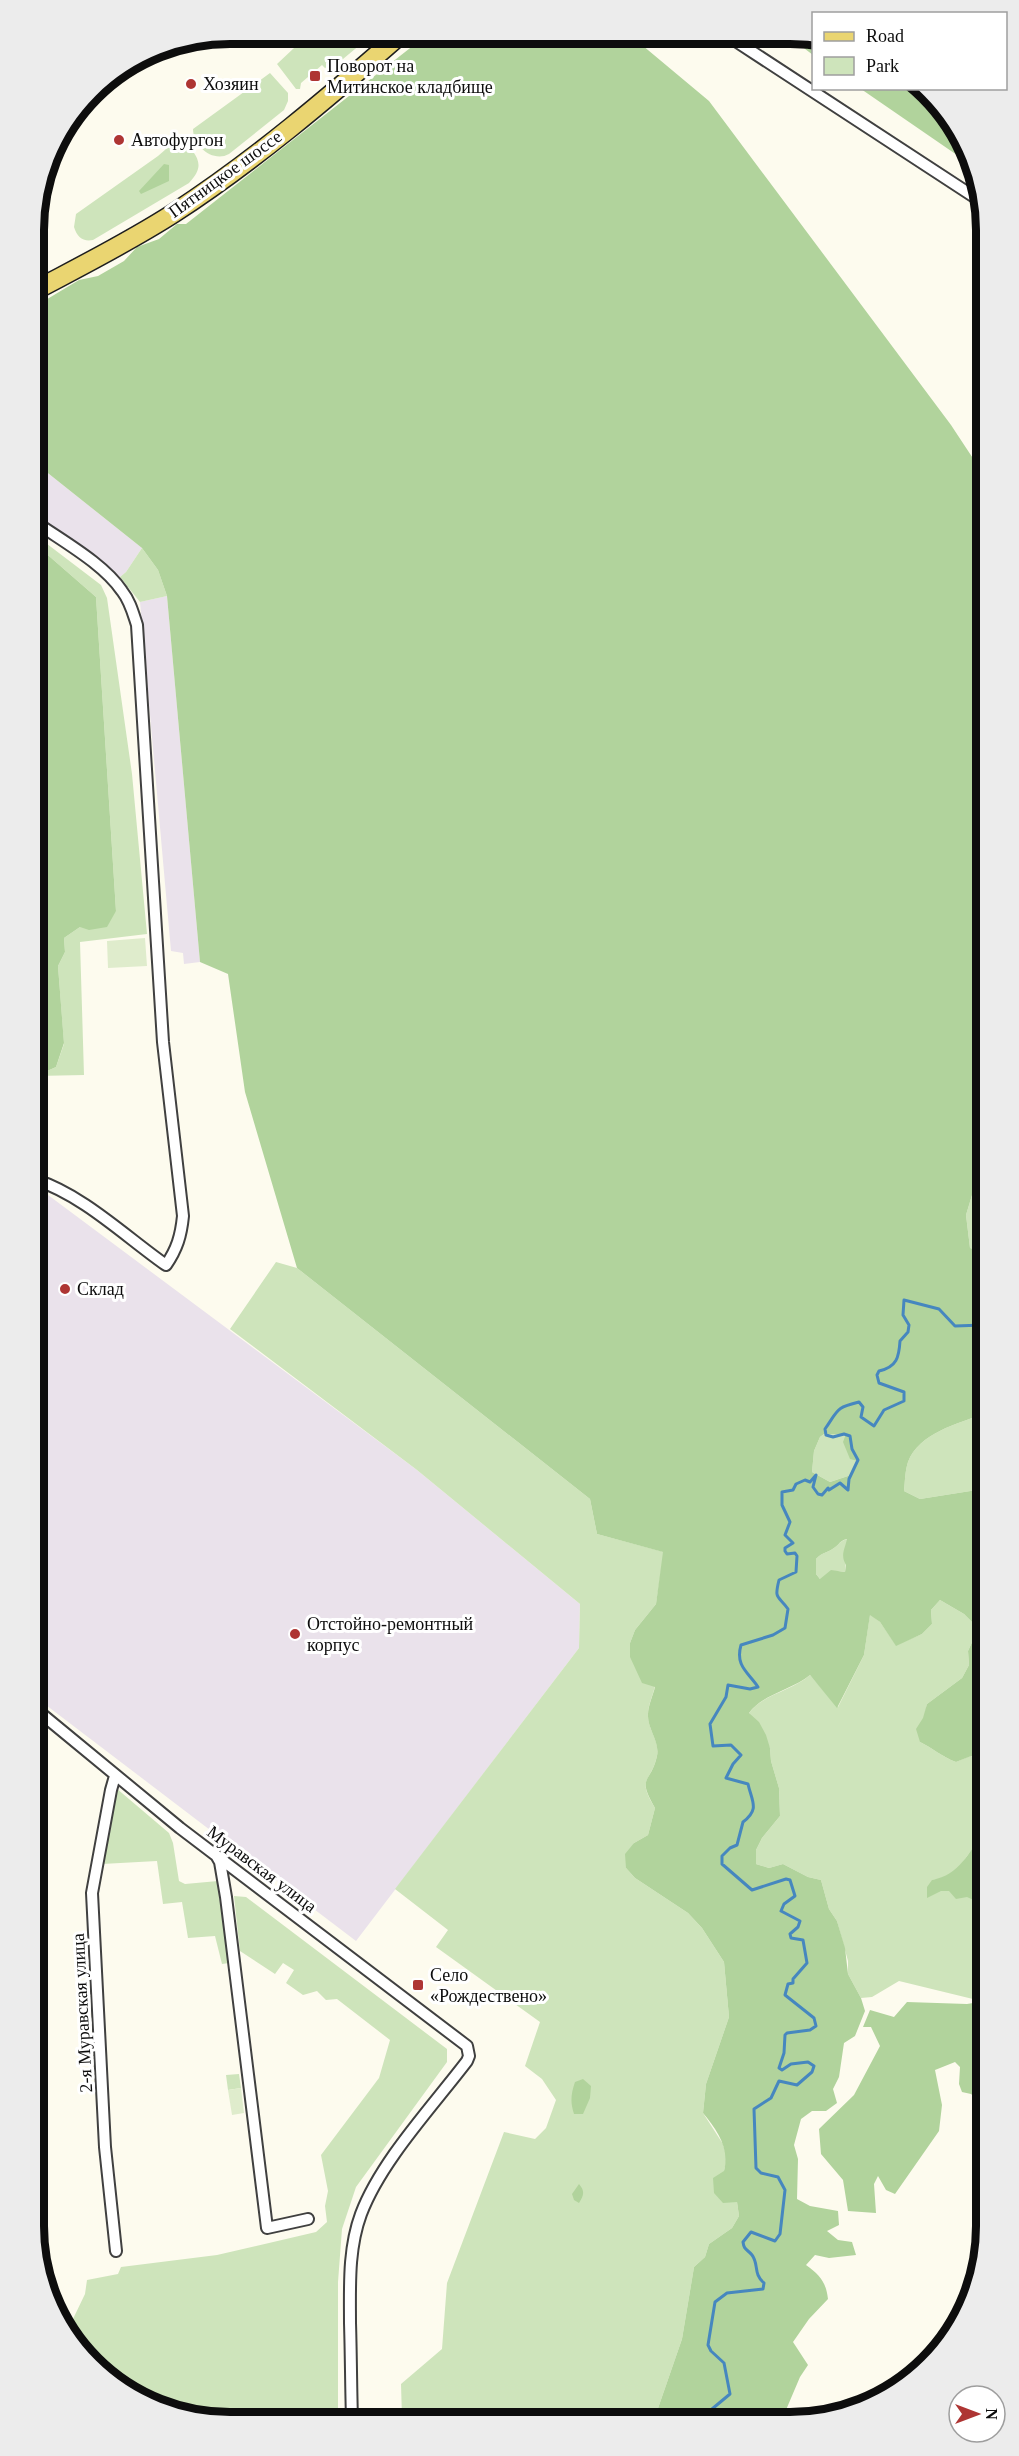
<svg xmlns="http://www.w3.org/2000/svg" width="1019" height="2456" font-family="'Times New Roman',serif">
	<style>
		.industrial { fill: #eae2eb }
		.green { fill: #cee4bb }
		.forest { fill: #b1d39c; fill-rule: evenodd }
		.pitch { fill: #dfeccc }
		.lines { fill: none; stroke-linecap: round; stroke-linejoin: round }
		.stream { stroke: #4687bf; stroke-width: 3 }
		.minor-casing { stroke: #404040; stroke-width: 14 }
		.primary-casing { stroke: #1e1e1e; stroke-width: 21 }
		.minor { stroke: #fff; stroke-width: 10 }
		.primary { stroke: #ead571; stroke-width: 18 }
		.poi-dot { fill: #ae3533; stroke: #fff; stroke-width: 2 }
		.labels { text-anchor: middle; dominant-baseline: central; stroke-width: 6; stroke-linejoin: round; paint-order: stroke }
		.poi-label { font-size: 18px; fill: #0d0d0d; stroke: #fff; text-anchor: start }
		.street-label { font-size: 18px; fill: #0d0d0d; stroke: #fff }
		.rim { fill: none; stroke: #0d0d0d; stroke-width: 8 }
	</style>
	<rect width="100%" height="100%" fill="#fdfbee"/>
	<!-- industrial -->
	<path class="industrial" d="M34,462L142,548L126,572L120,577L34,513Z
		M167,596L200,962L184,964L183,953L171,951L140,602Z
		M36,1192H44L417,1470L580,1604L579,1648L356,1941L38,1699Z"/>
	<!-- green -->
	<path class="green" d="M310,33L373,34L343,59L325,68L322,65L301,83L300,89H296L277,64Z
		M270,73L288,93V101L284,110L229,154C213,163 193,146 193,129Z
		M181,136C195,155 208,163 189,183L93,240C83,242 77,237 74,227L76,214L158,156Z
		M34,534L101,585L107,598L132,774L147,934L80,942L84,1075L36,1076L56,1067L64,1044L58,966L65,952L64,938L80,927L116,911L96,597L34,543Z
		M142,548L158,570L167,596L140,602L120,577L126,572Z
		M982,1162L983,1252L970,1248L966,1215Z
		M276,1262L297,1268L590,1499L597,1534L664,1552L656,1604L635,1630L630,1643L655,1686C653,1695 648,1705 648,1714C647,1729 660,1740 657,1756C651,1783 636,1777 655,1808L648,1835L634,1843L626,1868L635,1878L688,1913L702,1928L724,1962L729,2017L706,2084L703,2113L723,2144L727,2158L724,2171L737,2202L739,2216L732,2228L709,2244L705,2257L694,2267L682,2339L655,2417L402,2418L401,2384L442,2349L447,2283L504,2132L535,2139L546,2128L556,2100L542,2079L525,2066L540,2022L436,1947L448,1930L395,1889L579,1648L580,1604L417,1470L230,1329Z
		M983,1414V1489L920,1499L904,1491C905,1482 905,1471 908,1462C919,1433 957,1424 983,1414Z
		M824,1434H846L858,1460L851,1475L830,1482L812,1472L814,1451L820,1437Z
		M848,1539L845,1572L838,1571L821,1580L816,1574V1559C822,1552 828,1553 834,1548C840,1544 839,1541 848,1539Z
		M940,1600L964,1614L974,1624V1638L968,1651L969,1665L962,1678L927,1704L920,1742C933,1748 942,1757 956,1762L970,1756L984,1757V1833L959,1867L945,1878L932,1880L941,1891L983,1890L975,1875L984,1858L985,1997L977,2000L899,1981L872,1997L861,1998L848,1974V1961L837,1921L829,1909L821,1880L808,1877L783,1864L769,1868L756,1864V1850L762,1838L780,1816L779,1788L771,1761L770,1748L749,1713C763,1694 792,1691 810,1675L838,1707L864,1655L870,1614L880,1622L896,1645L922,1634L932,1624L931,1610Z
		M116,1788L169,1833L173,1843L179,1881L185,1884L218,1881L229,1963L222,1964L215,1936L188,1938L182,1902L163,1904L157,1861L102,1864Z
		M234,1896L246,1897L447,2049V2062L356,2187L342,2229L338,2282V2419H192L100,2374L58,2321L73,2319L85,2294L87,2280L118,2274L121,2267L217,2255L316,2232L327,2222L325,2206L328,2191L321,2155L379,2078L390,2040L337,1999L326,2000L317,1991L303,1995L286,1983L294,1970L283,1963L275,1974L240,1951Z
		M239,2074L241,2088L228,2090L226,2075Z"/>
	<!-- forest -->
	<path class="forest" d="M428,34L630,35L709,101L951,425L980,469L982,1162L966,1215L970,1248L983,1252V1414C957,1424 919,1433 908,1462C905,1471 905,1482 904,1491L920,1499L983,1489L984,1757L971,1756L956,1762C942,1757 933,1748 920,1742L916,1729L923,1718L927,1704L962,1678L969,1665L968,1651L974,1638V1624L964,1614L940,1600L931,1610L932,1624L922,1634L896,1646L880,1622L870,1615L864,1655L837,1708L810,1675C792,1690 763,1694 749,1713L759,1722L766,1735L770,1748L771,1761L779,1788L780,1816L762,1838L756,1850V1864L769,1868L783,1864L808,1877L821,1880L829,1909L837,1921L845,1948L848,1974L861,1998L865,2011L855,2036L844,2043L839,2077L833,2089L837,2103L826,2111H812L801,2119L794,2145L798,2159L797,2199L810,2206L838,2211L839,2225L827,2231L838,2240L852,2242L856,2255L829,2258L815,2255L806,2265C820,2275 826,2282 828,2299L809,2319L793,2342L808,2365L800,2377L783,2417H712L711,2414L706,2417H655L682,2339L694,2267L705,2257L709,2244L732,2228L739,2216L737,2202L723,2203L714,2193L713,2178L724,2171C730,2148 717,2130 703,2113L706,2084L729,2017L724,1962L702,1928L688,1913L635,1878L626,1868L625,1854L634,1843L648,1835L655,1808C636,1775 651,1784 657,1756C660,1741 647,1729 648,1714C648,1706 653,1695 655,1687L642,1683L630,1657V1643L635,1630L656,1604L663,1552L597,1534L590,1499L297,1268L245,1092L228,974L200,962L167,596L158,570L142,548L34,462V307L79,280L98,276L124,261L137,247L159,239L177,224H186ZM824,1434H846L843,1442L850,1459L858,1461L851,1475L830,1482L812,1472L814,1451L820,1437ZM847,1539C845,1549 840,1555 846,1565L845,1572L831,1570L820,1579L816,1574V1559C822,1552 828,1553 834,1548C840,1544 839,1541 847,1539Z
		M788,36L813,37V55Z
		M861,89H925L970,164Z
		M164,164L169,165V181L141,194L139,191Z
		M34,543L96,597L116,911L107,927L89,930L80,927L64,938L65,952L58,966L64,1043L56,1067L36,1076Z
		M984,1833V1858L975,1875L983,1890L978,1902L967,1897L956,1899L949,1891H941L927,1898V1887L932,1880C960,1875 968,1852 984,1833Z
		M985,2001V2099H977L971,2094L962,2092L959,2084L960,2067L955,2062L935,2070L942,2105L939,2131L895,2194L886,2190L878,2176L874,2184L876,2213L848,2211L843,2180L821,2154L819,2129L854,2095L880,2046L871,2027H863L870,2010L894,2017L907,2002L967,2004Z
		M583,2079L591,2086L590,2098L583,2114H574C570,2102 571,2094 575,2082Z
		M579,2184C585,2191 584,2195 579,2203L574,2200L572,2194Z"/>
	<!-- pitch -->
	<path class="pitch" d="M145,938L147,966L108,968L107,941Z
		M241,2088L244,2113L232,2115L228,2090Z"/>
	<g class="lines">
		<!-- stream -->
		<path class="stream" d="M715,2417L712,2409L730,2394L724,2363L711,2351L708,2345L715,2302L727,2293L763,2289L764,2283C753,2274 759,2264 752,2255C747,2249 744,2250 743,2242L751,2232L775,2241L780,2234L785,2190L778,2177L761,2173L756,2168L754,2109L771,2098L779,2081L797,2085L812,2072L814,2066L808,2062L791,2064L782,2070L779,2068L784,2053L785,2035L787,2033L810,2030L816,2026L814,2018L785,1995L788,1984L793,1983V1979L807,1963L803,1940L791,1938L790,1934L798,1927L800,1921L781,1911L784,1904L795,1896L790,1880L786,1879L752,1890L722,1864V1856L730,1848L737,1845L743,1822C760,1809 752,1802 748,1784L726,1778L733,1764L741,1755L731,1745L713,1746L710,1724L726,1697L728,1685L750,1689L758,1687C748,1672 735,1666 741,1645L773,1635L785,1628L788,1609C778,1595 774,1600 779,1580L796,1572L797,1556L795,1553L787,1554L785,1551V1548L793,1543L785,1535L790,1522L782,1505V1492L793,1490L796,1484L805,1480L810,1482L816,1475L813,1487L818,1494L822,1495L828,1488L829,1490L840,1483L848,1490L849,1479L858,1460L852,1449L850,1436L844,1434L833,1437L826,1435L825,1429C839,1409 835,1408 859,1402L863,1407L861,1417L874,1426L884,1410L904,1401V1392L879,1383L877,1375L879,1371C897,1367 899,1357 900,1341L908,1332L909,1325L903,1315L904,1300L939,1309L955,1326L983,1325"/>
		<!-- minor casing -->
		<g class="minor-casing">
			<path id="minor" d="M728,36L979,200
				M34,521C62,541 103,563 122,591C130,601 133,613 137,625L163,1042L183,1216C181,1236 177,1249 166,1265C126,1237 83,1195 36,1180
				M38,1711L180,1828L467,2046L469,2056L467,2061C432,2107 381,2161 361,2214C348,2249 350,2287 350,2323C351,2355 351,2387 352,2419
				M115,1776L111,1790L92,1893L105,2147L116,2251
				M216,1855L220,1862L226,1897L267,2228L308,2219"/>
		</g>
		<!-- primary casing -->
		<g class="primary-casing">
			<path id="primary" d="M34,291C81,266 129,242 174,213C254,161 329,97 401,34"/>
		</g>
		<!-- minor -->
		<use href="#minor" class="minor"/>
		<!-- primary -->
		<use href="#primary" class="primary"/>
	</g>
	<!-- markers -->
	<g class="poi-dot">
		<rect x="309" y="70" width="12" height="12" rx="3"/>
		<circle cx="191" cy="84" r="6"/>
		<circle cx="119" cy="140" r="6"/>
		<circle cx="65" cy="1289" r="6"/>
		<circle cx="295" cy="1634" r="6"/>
		<rect x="412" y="1979" width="12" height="12" rx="3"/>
	</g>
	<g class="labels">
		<!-- poi labels -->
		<g class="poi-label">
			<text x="327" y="66">Поворот на<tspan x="327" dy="21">Митинское кладбище</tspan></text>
			<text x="203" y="84">Хозяин</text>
			<text x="131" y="140">Автофургон</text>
			<text x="77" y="1289">Склад</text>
			<text x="307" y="1624">Отстойно-ремонтный<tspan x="307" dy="21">корпус</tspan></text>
			<text x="430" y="1975">Село<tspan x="430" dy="21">«Рождествено»</tspan></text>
		</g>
		<!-- street labels -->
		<g class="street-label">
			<text transform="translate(225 174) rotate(-36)">Пятницкое шоссе</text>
			<text transform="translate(262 1869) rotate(37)">Муравская улица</text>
			<text transform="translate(82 2013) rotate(-93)">2-я Муравская улица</text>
		</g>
	</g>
	<!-- crop -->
	<path d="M0 0H1019V2456H0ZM230 44H790A186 186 0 0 1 976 230V2226A186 186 0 0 1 790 2412H230A186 186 0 0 1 44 2226V230A186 186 0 0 1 230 44Z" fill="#ececec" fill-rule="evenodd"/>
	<path class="rim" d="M230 44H790A186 186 0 0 1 976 230V2226A186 186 0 0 1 790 2412H230A186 186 0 0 1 44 2226V230A186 186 0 0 1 230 44Z"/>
	<!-- legend -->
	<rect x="812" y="12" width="195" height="78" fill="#ffffff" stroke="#9e9e9e" stroke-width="1.5"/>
	<rect x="824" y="32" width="30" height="9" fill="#ead571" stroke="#9e9e9e" stroke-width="1.5"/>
	<text x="866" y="42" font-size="18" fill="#0d0d0d">Road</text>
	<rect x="824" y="57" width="30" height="18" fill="#cee4bb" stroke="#9e9e9e" stroke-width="1.5"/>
	<text x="866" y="72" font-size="18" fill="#0d0d0d">Park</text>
	<!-- north arrow -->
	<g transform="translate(977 2414) rotate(90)"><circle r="28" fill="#ffffff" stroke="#9e9e9e" stroke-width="1.5"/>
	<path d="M0-4.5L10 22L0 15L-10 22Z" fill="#ae3533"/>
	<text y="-9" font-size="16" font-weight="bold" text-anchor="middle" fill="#0d0d0d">N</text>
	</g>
</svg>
